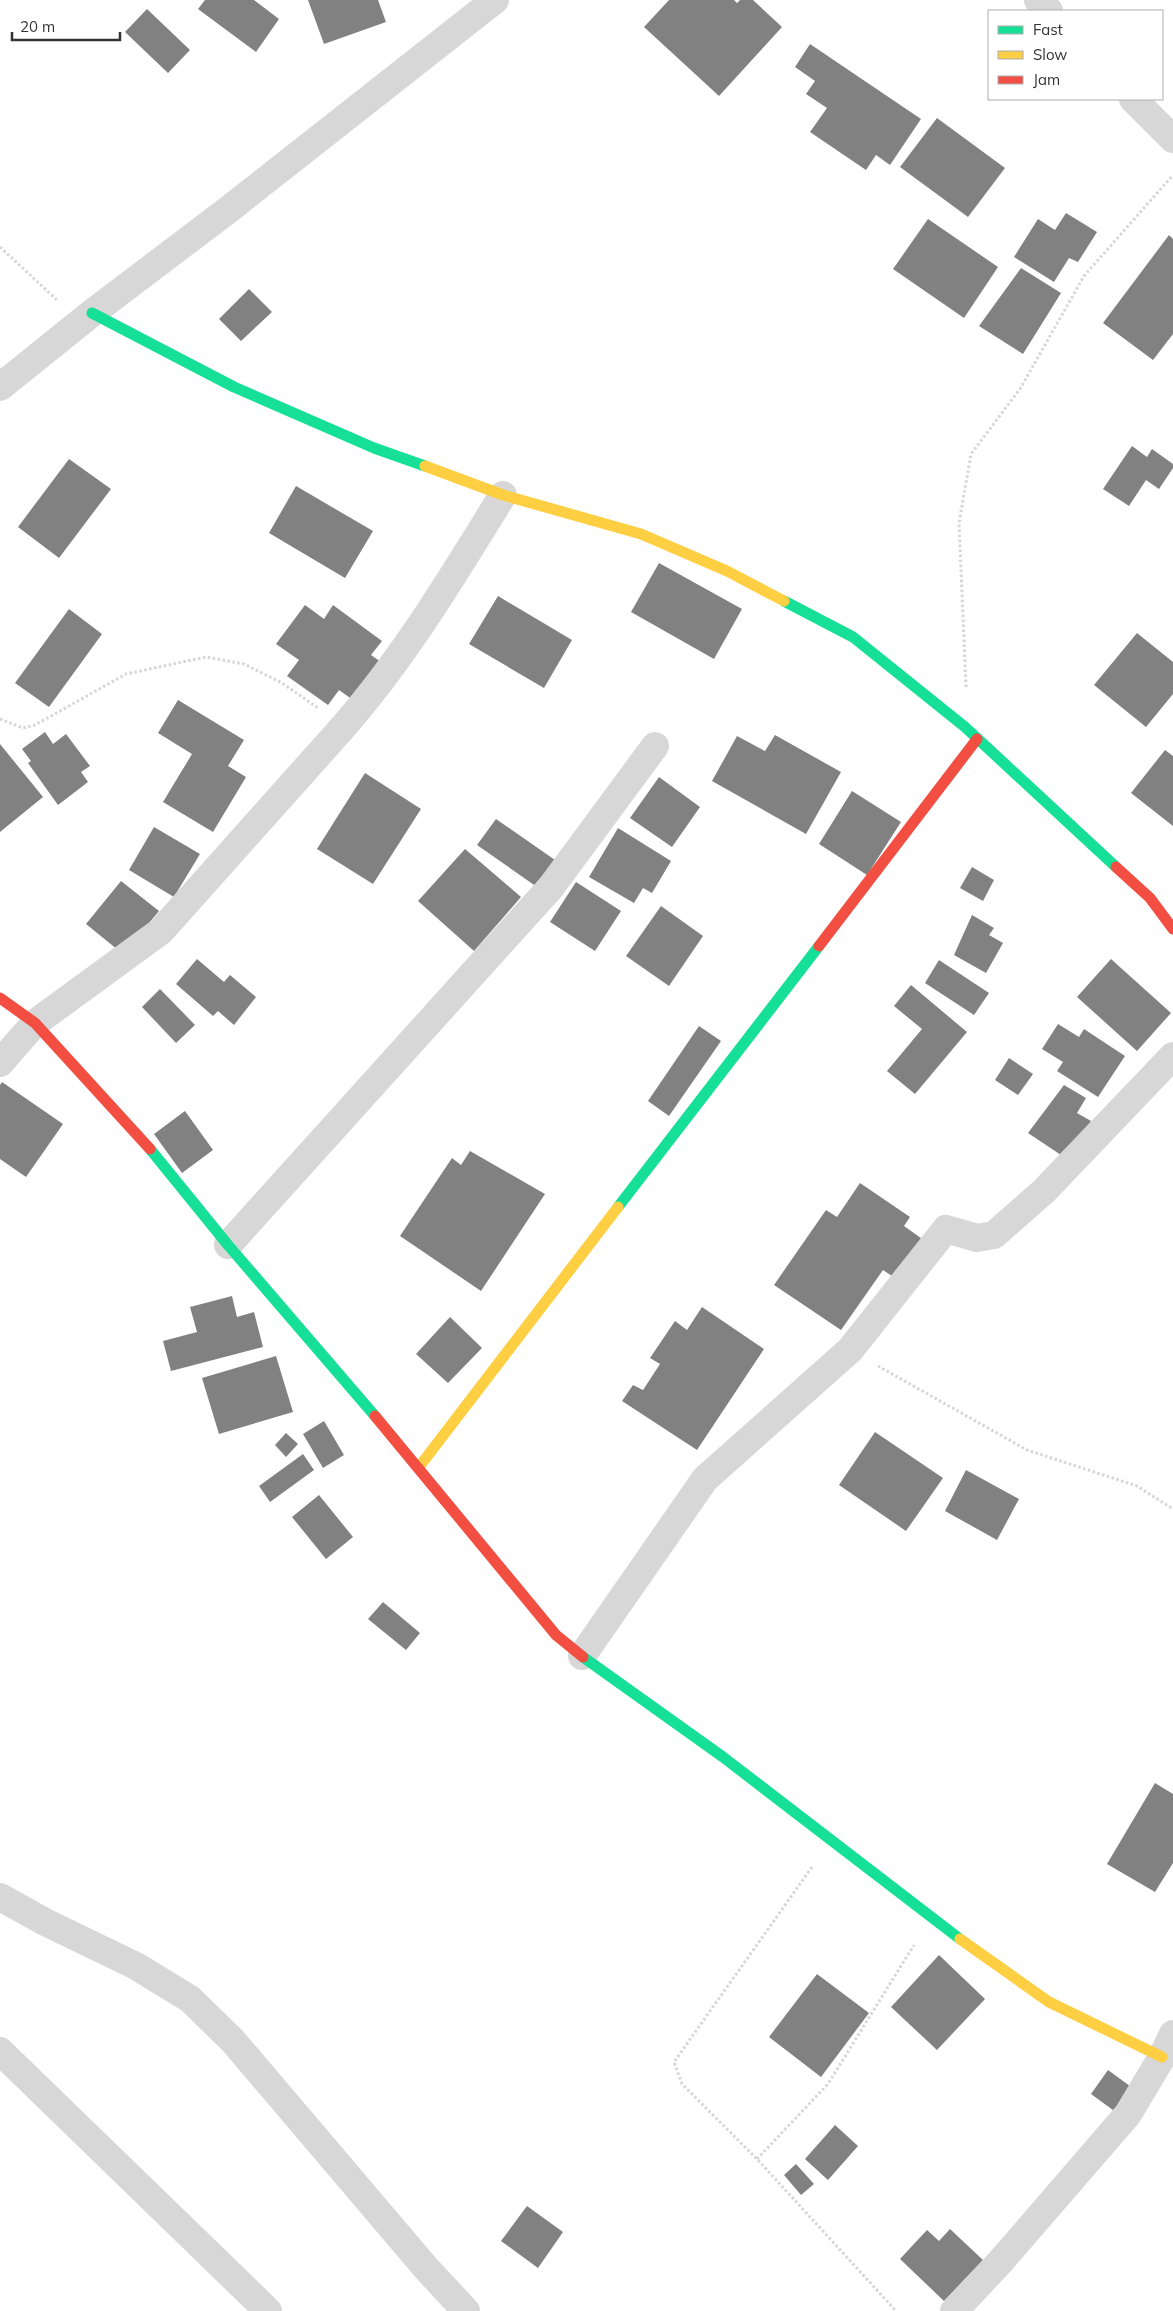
<svg xmlns="http://www.w3.org/2000/svg" width="1173" height="2311" font-family="Mulish,sans-serif">
	<style>
		.building { fill: #818181 }
		.lines { fill: none; stroke-linecap: round; stroke-linejoin: round }
		.path { stroke: #d6d6d6; stroke-width: 3; stroke-dasharray: 2.5 2.5; stroke-linecap: butt }
		.street { stroke: #d7d7d7; stroke-width: 28 }
		.fast { stroke: #16e098; stroke-width: 11 }
		.slow { stroke: #ffcf43; stroke-width: 11 }
		.jam { stroke: #f24e42; stroke-width: 11 }
	</style>
	<rect width="100%" height="100%" fill="#fff"/>
	<!-- building -->
	<path class="building" d="M205,0H254L279,19L256,52L198,9Z
		M308,0H378L386,22L324,44Z
		M669,0H734L737,3L740,0H753L782,27L719,96L644,27Z
		M147,9L190,50L168,73L125,32Z
		M810,44L921,119L890,165L876,155L866,170L810,132L827,108L806,94L815,81L795,67Z
		M937,118L1005,168L968,217L900,167Z
		M1066,213L1097,232L1078,262L1069,258L1054,282L1014,257L1038,219L1055,230Z
		M928,219L998,267L964,318L893,269Z
		M1169,235L1173,239V334L1153,360L1103,323Z
		M1021,268L1061,293L1023,354L979,326Z
		M249,289L272,312L241,341L219,319Z
		M1132,446L1147,457L1152,449L1173,464V468L1159,489L1146,480L1129,506L1103,489Z
		M69,459L111,489L59,558L18,527Z
		M296,486L373,531L345,578L269,533Z
		M659,563L742,609L714,659L631,612Z
		M498,596L572,640L544,688L469,644Z
		M305,605L324,619L333,605L382,641L371,655L381,662L353,700L339,690L328,705L287,676L299,660L276,644Z
		M69,609L102,634L49,707L15,683Z
		M1137,633L1173,662V694L1146,727L1094,685Z
		M178,700L244,740L228,766L246,777L213,832L163,802L192,754L158,733Z
		M45,732L53,744L66,734L90,766L81,772L88,782L58,805L28,763L31,761L22,749Z
		M775,735L841,772L806,834L712,781L737,736L765,751Z
		M0,744L43,797L0,832Z
		M1165,750L1173,756V826L1131,793Z
		M365,773L421,809L373,884L317,849Z
		M659,777L700,807L672,847L630,818Z
		M852,791L901,822L867,875L819,844Z
		M496,819L555,860L537,887L477,845Z
		M154,827L200,854L174,897L129,870Z
		M618,828L671,861L652,893L643,888L634,903L589,877Z
		M465,849L521,897L474,951L418,901Z
		M972,867L994,880L983,901L960,888Z
		M121,881L159,911L123,954L86,924Z
		M576,882L621,911L595,951L550,922Z
		M661,906L703,936L669,986L626,956Z
		M972,915L994,928L989,935L1003,943L986,973L954,955Z
		M197,959L224,982L230,975L256,997L234,1025L218,1011L213,1016L176,984Z
		M1111,959L1171,1013L1137,1051L1077,997Z
		M939,960L989,993L974,1015L925,983Z
		M911,985L967,1032L915,1094L887,1071L922,1029L894,1006Z
		M160,989L195,1025L176,1043L142,1007Z
		M1058,1024L1079,1037L1084,1029L1125,1056L1098,1097L1057,1071L1063,1062L1042,1049Z
		M699,1026L721,1041L669,1116L648,1101Z
		M1009,1058L1033,1074L1018,1095L995,1080Z
		M2,1082L63,1124L26,1177L0,1159V1085Z
		M1064,1085L1086,1098L1077,1113L1091,1121L1067,1159L1028,1133Z
		M185,1111L213,1150L182,1173L154,1134Z
		M470,1151L545,1194L481,1291L400,1236L452,1158L461,1165Z
		M860,1183L910,1217L904,1226L925,1241L898,1280L883,1270L841,1330L774,1285L826,1210L837,1217Z
		M232,1296L237,1317L254,1312L263,1347L171,1371L163,1341L197,1332L190,1307Z
		M702,1307L764,1349L697,1450L622,1401L633,1385L643,1390L660,1364L650,1358L675,1321L687,1330Z
		M450,1317L482,1348L448,1383L416,1354Z
		M276,1356L293,1412L219,1434L202,1378Z
		M324,1421L344,1455L323,1468L303,1434Z
		M875,1432L943,1478L906,1531L839,1485Z
		M286,1433L298,1444L286,1457L275,1445Z
		M303,1454L314,1470L270,1502L259,1486Z
		M966,1470L1019,1499L997,1540L945,1511Z
		M319,1495L353,1537L326,1559L292,1517Z
		M383,1602L420,1633L406,1650L368,1619Z
		M1155,1783L1173,1794V1863L1155,1892L1107,1864Z
		M939,1955L985,1999L937,2050L891,2007Z
		M817,1974L869,2013L821,2077L769,2037Z
		M1108,2070L1134,2089L1117,2113L1091,2094Z
		M835,2125L858,2146L828,2180L805,2159Z
		M796,2164L814,2184L801,2195L784,2175Z
		M527,2206L563,2232L538,2268L501,2241Z
		M950,2229L983,2260L944,2301L900,2259L927,2230L939,2241Z"/>
	<g class="lines">
		<!-- path -->
		<path class="path" d="M0,247L57,300
			M966,687L959,523L971,454L1020,389L1084,276L1173,175
			M0,719L23,728L35,725L126,674L206,657L244,664L282,683L318,708
			M878,1366L1027,1450L1137,1486L1173,1509
			M812,1867L674,2062L682,2084L757,2159L896,2311
			M757,2159L828,2084L914,1945"/>
		<!-- street -->
		<path class="street" d="M1038,0L1049,11
			M1133,99L1173,139
			M0,387L92,313L228,210L495,0
			M0,1063L35,1023L161,931L344,726C406,655 453,575 503,495
			M228,1245L551,887L655,746
			M582,1656L705,1479L850,1350L946,1229L977,1238L994,1235L1044,1191L1173,1056
			M0,1897L45,1922L136,1966L190,1999L233,2041L426,2268L466,2311
			M0,2051L268,2311
			M954,2311L1001,2261L1128,2114L1162,2057L1173,2034"/>
		<!-- fast -->
		<path class="fast" d="M92,313L234,387L374,448L425,466
			M784,601L853,637L965,727L1116,867
			M150,1149L228,1245L375,1416
			M618,1207L819,946
			M583,1657L723,1757L960,1939"/>
		<!-- slow -->
		<path class="slow" d="M425,466L503,495L641,534L727,571L784,601
			M419,1467L618,1207
			M960,1939L1049,2002L1162,2057"/>
		<!-- jam -->
		<path class="jam" d="M1116,867L1150,898L1173,929
			M819,946L977,739
			M0,998L35,1023L150,1149
			M375,1416L556,1635L583,1657"/>
	</g>
	<!-- legend -->
	<rect x="988" y="10" width="175" height="90" fill="#ffffff" stroke="#adadad"/>
	<rect x="998" y="26" width="25" height="8" fill="#16e098" stroke="#adadad"/>
	<text x="1033" y="35" font-size="15" fill="#333333">Fast</text>
	<rect x="998" y="51" width="25" height="8" fill="#ffcf43" stroke="#adadad"/>
	<text x="1033" y="60" font-size="15" fill="#333333">Slow</text>
	<rect x="998" y="76" width="25" height="8" fill="#f24e42" stroke="#adadad"/>
	<text x="1033" y="85" font-size="15" fill="#333333">Jam</text>
	<!-- scale -->
	<path d="M12 32v8h108v-8" fill="none" stroke="#333333" stroke-width="2.5"/>
	<text x="20" y="32" font-size="15" fill="#333333" stroke="#ffffff" stroke-width="4" paint-order="stroke">20 m</text>
</svg>
